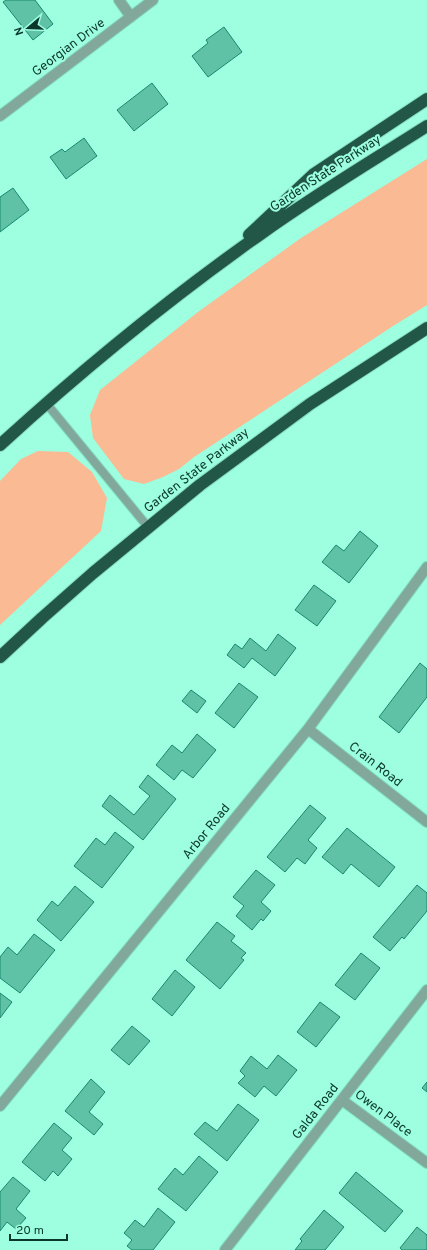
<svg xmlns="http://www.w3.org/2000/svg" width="427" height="1250" font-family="Overpass,sans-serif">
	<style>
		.green { fill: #faba93 }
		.building { fill: #5fc1a5; stroke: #1a886e }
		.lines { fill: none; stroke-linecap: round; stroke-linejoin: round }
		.service-casing { stroke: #83dabf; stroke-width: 10 }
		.minor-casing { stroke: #83dabf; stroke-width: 12 }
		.motorway-casing { stroke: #83dabf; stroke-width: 14 }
		.service { stroke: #81a89a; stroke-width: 8 }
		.minor { stroke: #81a89a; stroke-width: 10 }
		.motorway { stroke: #225748; stroke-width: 12 }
		.labels { text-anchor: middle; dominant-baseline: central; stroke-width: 4; stroke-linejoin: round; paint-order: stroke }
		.street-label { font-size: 13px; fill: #0b372b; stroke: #9dfee0 }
	</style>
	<rect width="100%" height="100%" fill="#9dfee0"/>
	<!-- green -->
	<path class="green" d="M427,159V305L393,326L194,457L179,469L163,477L144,484L124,479L93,438L90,415L100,390L198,312L301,238Z
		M38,451L68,452L92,472L107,498L101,531L0,625V481L21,459Z"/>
	<!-- building -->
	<path class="building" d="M6,0H35L53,24L33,40L3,2Z
		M224,27L242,52L208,77L192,56L208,43L206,40Z
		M152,83L168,104L134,131L117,110Z
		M84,138L97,156L66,179L50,157L62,149L65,152Z
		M13,188L29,210L0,232V197Z
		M360,531L378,546L349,583L322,562L336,545L344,551Z
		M314,585L336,601L317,626L295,610Z
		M278,634L296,648L275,676L252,658L244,668L227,655L235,644L242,649L250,638L266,651Z
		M420,663L427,669V697L399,733L379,717Z
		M239,683L258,697L234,728L215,713Z
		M191,690L206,701L197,713L182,701Z
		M197,734L216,750L193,778L182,770L174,780L156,765L172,745L182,753Z
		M148,775L176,799L143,840L102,806L110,795L134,815L150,796L139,787Z
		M310,805L326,818L308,840L317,848L305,864L297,858L285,872L267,857Z
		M347,828L395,867L379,887L351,864L343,874L322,857Z
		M115,832L134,847L102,888L74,866L96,838L105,845Z
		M256,870L275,885L261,902L271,911L263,921L261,919L252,930L236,916L244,906L233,897Z
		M417,885L427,893V911L404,939L402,937L390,951L373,937Z
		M75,886L94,902L61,941L37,920L52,901L58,906Z
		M217,922L235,936L231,941L246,953L241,958L244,960L220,989L186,960Z
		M34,934L55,950L20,993L0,978V957L8,947L17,955Z
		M361,953L380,968L355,1000L335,985Z
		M175,970L195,987L172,1016L152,999Z
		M0,993L12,1002L0,1018Z
		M320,1002L340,1017L316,1047L297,1032Z
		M132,1026L150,1041L129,1065L111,1050Z
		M278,1055L297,1070L276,1096L264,1086L255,1097L238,1083L245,1076L240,1071L251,1056L267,1069Z
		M91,1079L105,1092L89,1112L103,1124L94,1135L65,1111Z
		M427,1082V1092L422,1088Z
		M238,1104L259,1120L227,1161L194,1134L205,1122L217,1131Z
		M54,1123L72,1138L62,1150L72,1159L58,1176L53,1171L45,1181L22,1162Z
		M199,1156L218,1172L186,1211L158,1189L175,1168L183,1175Z
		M356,1172L403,1211L385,1232L339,1193Z
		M13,1177L30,1191L16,1209L26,1218L16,1229L7,1222L0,1231V1192Z
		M158,1208L175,1222L153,1250H132L127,1246L132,1240L124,1233L135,1220L144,1227Z
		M324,1210L344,1227L325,1250H295L302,1241L300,1239Z
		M417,1227L427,1235V1250H402L400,1248Z"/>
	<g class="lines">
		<!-- service casing -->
		<g class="service-casing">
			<path id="service" d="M46,403L148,527"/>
		</g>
		<!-- minor casing -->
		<g class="minor-casing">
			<path id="minor" d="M119,0L131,17
				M0,116L153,0
				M308,729L427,822
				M342,1100L427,1163
				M0,1106L308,729L427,567
				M225,1250L427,990"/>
		</g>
		<!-- motorway casing -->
		<g class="motorway-casing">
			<path id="motorway" d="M249,235L314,174L427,99
				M0,445C83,369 170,298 262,233C315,195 372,161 427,126
				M0,657L42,618L93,573L200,485L310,404L427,328"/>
		</g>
		<!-- service -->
		<use href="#service" class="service"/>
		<!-- minor -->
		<use href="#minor" class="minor"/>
		<!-- motorway -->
		<use href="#motorway" class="motorway"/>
	</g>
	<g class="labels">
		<!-- street labels -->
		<g class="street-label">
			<text transform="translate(69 48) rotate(-37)">Georgian Drive</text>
			<text transform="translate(326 174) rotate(-33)">Garden State Parkway</text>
			<text transform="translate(197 471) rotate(-38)">Garden State Parkway</text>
			<text transform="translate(375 765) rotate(38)">Crain Road</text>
			<text transform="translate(207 832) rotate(-51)">Arbor Road</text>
			<text transform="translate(316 1112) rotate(-52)">Galda Road</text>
			<text transform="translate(383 1114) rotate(37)">Owen Place</text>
		</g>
	</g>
	<!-- north arrow -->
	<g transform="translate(28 28) rotate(251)" stroke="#9dfee0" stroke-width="3" paint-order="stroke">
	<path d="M0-3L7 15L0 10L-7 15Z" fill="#0b372b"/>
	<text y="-6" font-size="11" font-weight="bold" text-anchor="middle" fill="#0b372b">N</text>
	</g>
	<!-- scale -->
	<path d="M10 1234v6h57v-6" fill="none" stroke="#0b372b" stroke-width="2"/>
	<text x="16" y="1234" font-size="12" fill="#0b372b" stroke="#9dfee0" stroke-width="3" paint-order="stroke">20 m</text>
</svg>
